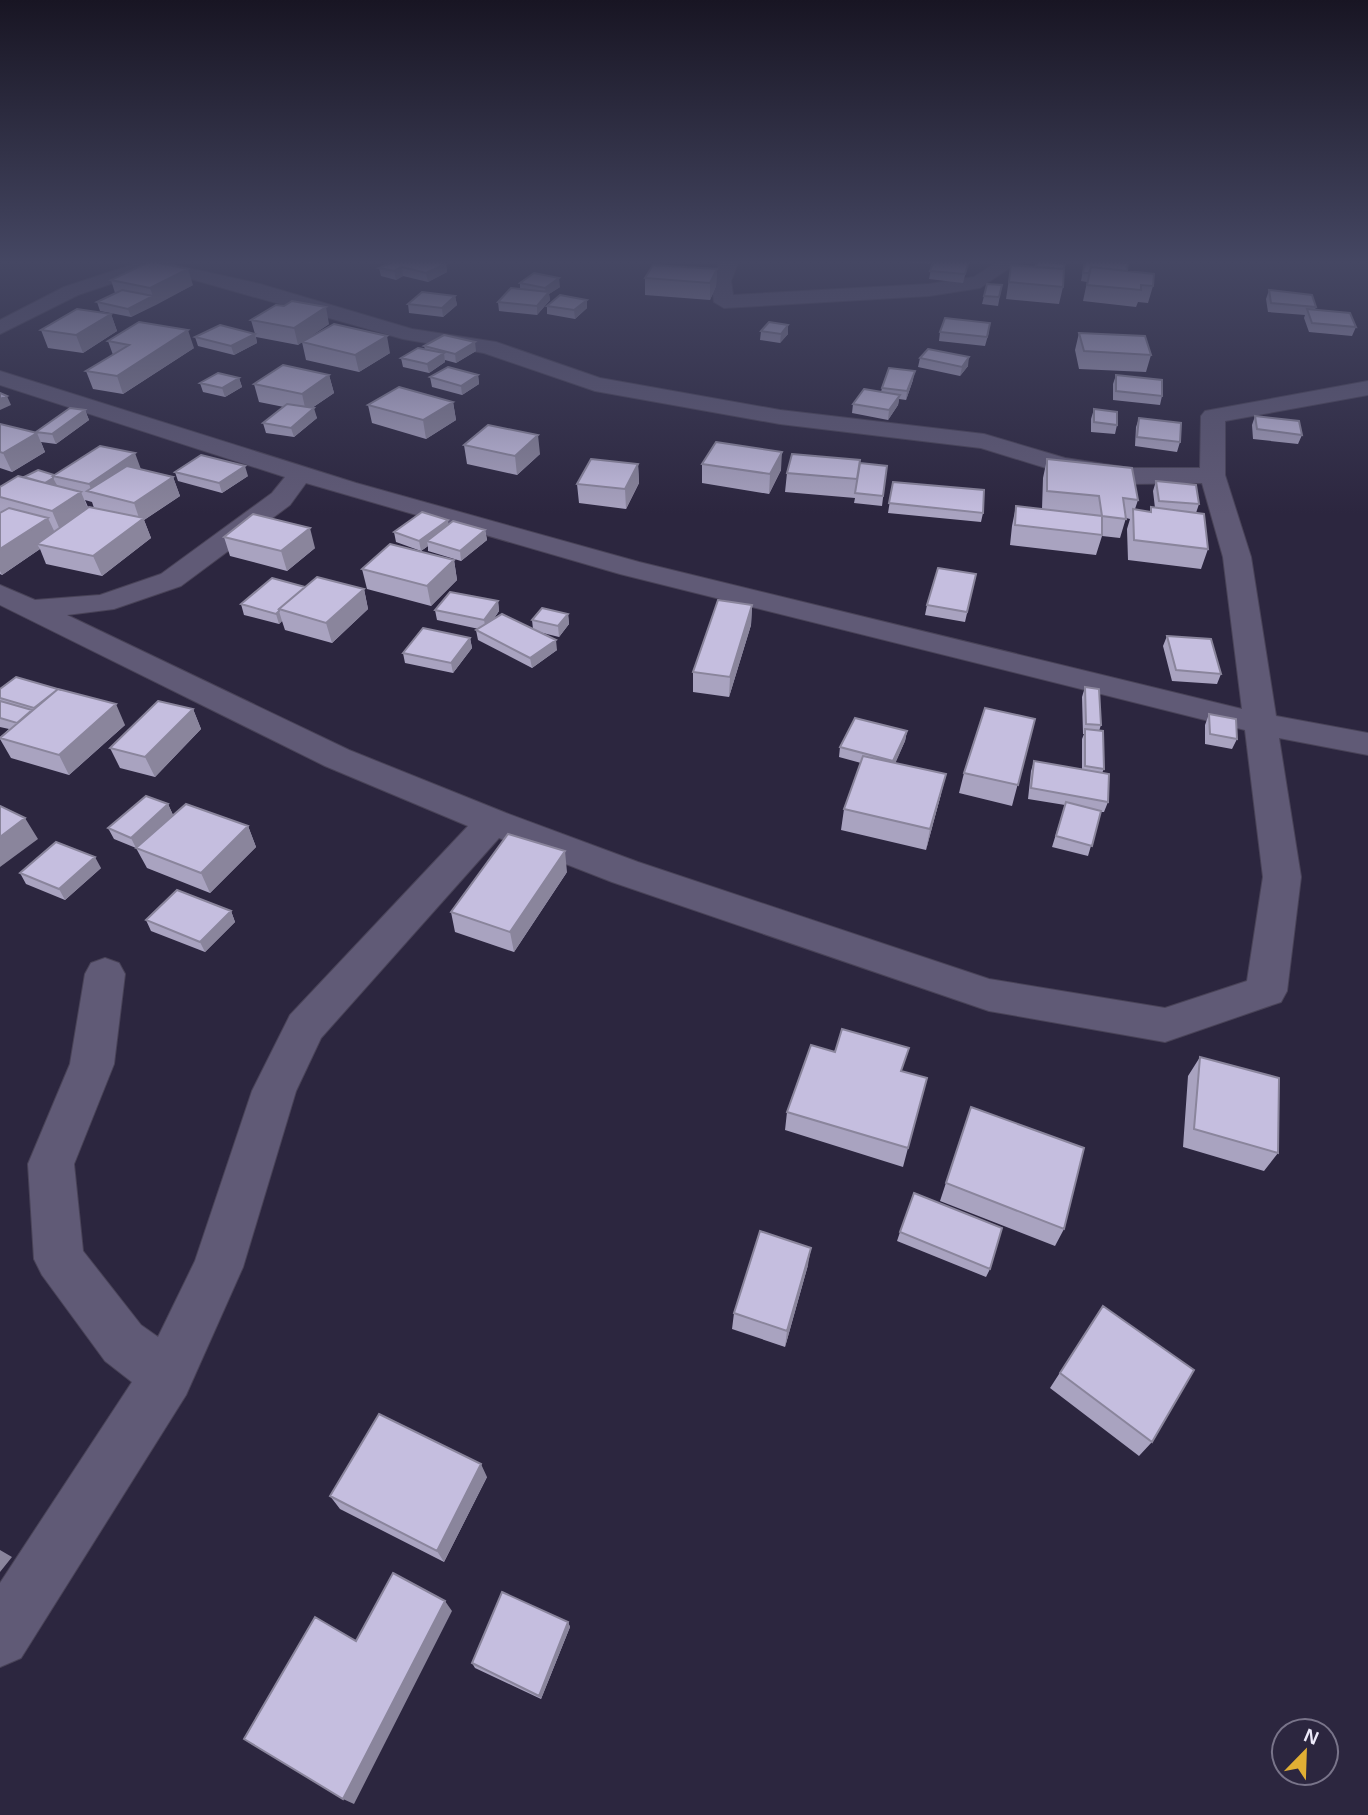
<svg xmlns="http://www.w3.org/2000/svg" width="1368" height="1815" font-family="Helvetica,sans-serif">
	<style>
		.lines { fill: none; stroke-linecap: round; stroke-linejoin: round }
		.minor-casing { stroke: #494358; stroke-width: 2 }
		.minor { fill: #605a76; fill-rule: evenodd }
		.wall { fill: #a9a3c0; fill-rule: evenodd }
		.shaded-wall { fill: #8a859c }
		.building { fill: #c5bedf; stroke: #8a859c; stroke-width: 2 }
	</style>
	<rect width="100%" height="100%" fill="#2c263f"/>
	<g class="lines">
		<!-- minor casing -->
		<g class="minor-casing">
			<path id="minor" d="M146,260H172L170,264L260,284L412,329L496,342L600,378L780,410L984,434L1065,458L1130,468H1200L1201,416L1205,411L1368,381V395L1225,421V475L1251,557L1276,716L1368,733V755L1279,738L1301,877L1287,991L1281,1002L1165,1042L989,1011L612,882L499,838L321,1038L296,1091L243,1267L186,1395L21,1658L0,1667V1583L132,1382L105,1361L42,1275L34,1259L28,1164L70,1064L85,974L91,963L105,958L119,963L125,974L114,1064L74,1164L83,1251L141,1325L158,1337L195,1261L252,1091L290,1015L468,826L325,766L0,605V585L35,600L100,595L161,574L272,493L285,477L0,385V371L356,483L639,562L1242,709L1223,557L1202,483L1130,484L1062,473L981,448L780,424L595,391L484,353L403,339L184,277L146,272L78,295L0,334V320L64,287ZM306,483L620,574L1245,730L1263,877L1247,981L1165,1008L989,979L638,862L506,813L349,750L67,615L114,609L181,586L290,505Z
				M721,260H739L731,281L733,295L929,284L974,277L1000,260H1021L980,288L929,296L724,308L714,302L711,281Z"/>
		</g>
		<!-- minor -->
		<use href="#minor" class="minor"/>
	</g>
	<!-- wall -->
	<path class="wall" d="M295,260H316L310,263Z
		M884,260H949L969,261L963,283L929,279L932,264Z
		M1085,260L1127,271L1153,286L1148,303L1138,302L1136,307L1083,301L1087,282L1081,281Z
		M446,264L447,272L428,282L403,276L396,280L381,276L379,268Z
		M1065,264L1063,287L1059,304L1006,299L1011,265L1035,267Z
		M717,269L716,286L710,300L645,295V278Z
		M111,280L193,285L131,317L100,311L97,302L115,293Z
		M520,283L560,287L549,294L550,300L537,315L499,311L498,302L520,289Z
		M1002,285L998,306L982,304L984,296Z
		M1269,290L1316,307L1315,310L1356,327L1352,336L1309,332L1304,318L1305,315L1268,312L1266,299Z
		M455,296L457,305L443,317L409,313L408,304Z
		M547,306L587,308L575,319L547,314Z
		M111,314L117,331L83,353L48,348L41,330Z
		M251,320L329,324L308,338L390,353L359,372L306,360L302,342L298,345L256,337L257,343L234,355L198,346L195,337L255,334Z
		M788,325V334L780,343L760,340L761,331Z
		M940,332H989L985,346L939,341Z
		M1079,333L1151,355L1146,372L1079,369L1075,350Z
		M108,341L194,348L123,394L93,389L86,371L113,355Z
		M424,346L476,351L456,363L445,360V362L429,373L403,367L401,358L425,349Z
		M920,358L968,366L960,376L918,367Z
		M329,375L334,393L312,408L317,418L294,437L266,433L263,423L284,407L259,402L254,384Z
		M478,375L479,384L462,395L432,387L430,377Z
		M1116,375L1162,396L1160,405L1113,400V384Z
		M239,378L242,387L225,397L203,392L200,383Z
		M913,380L906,400L899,399L898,405L888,420L852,413L853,404L881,392L882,388Z
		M453,402L456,420L426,439L372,423L368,405Z
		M1094,409L1117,425L1115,434L1091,432V419Z
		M85,410L89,420L56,444L41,442L45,452L12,472L0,468V424L37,433L36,432Z
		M1255,416L1302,435L1298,444L1253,439L1252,425Z
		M1139,418L1180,442L1177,452L1135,446L1136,427Z
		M464,445L540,454L517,475L467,464Z
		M1047,459L1138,500L1135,509L1150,512L1151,507L1155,508L1153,491L1156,481L1199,504L1196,513L1208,549L1201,569L1128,560L1127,529L1130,519L1126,518L1120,538L1102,536L1096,555L1010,545L1012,526L1016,506L1042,509L1043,478Z
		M638,464L639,483L626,509L579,503L577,484Z
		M702,464L781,470L769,494L702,483Z
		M887,466L882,506L854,503L855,498L785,492L787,473L859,469Z
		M141,469L173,477L180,496L144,520L151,538L102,576L46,564L40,549L2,575L0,574V487L24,477ZM85,500L92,502L94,508L88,507Z
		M175,472L248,476L222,493L178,481Z
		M893,482L983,513L981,522L888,513Z
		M448,520V524L485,530L487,540L461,561L428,551V546L421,551L396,542L394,532Z
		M224,537L315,548L287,571L230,556Z
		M454,560L457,580L431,606L367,589L362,569Z
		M976,574L965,622L925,615L927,605Z
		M305,587L364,589L368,609L332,643L285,630L282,621L279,624L244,615L241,604Z
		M498,601L499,611L493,620L533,629L532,620L568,614L569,624L559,637L539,632L557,650L532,668L478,640L476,630L479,629L437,620L435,610Z
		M752,605L751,625L729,697L693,692V672Z
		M1167,636L1221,674L1217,684L1172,681L1163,646Z
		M470,638L472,648L453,673L405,663L403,653Z
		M1085,687L1101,725L1099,731L1104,769L1102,773L1108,802L1104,812H1101L1088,856L1052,847L1065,805L1028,799L1031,771L1034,761L1082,769V739L1084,734H1083L1082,697Z
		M0,689L125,725L69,775L11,758L0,739V737L9,729L0,727Z
		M193,709L201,729L155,777L120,768L110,748Z
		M1209,714L1237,739L1232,749L1205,744V725Z
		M1035,719L1012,806L959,793L964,773Z
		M907,731L905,741L895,763L941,794L926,850L841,830L844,809L861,763L839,757L840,747Z
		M168,804L173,815L136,848L114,839L108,828Z
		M248,826L256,847L210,893L147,868L136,848Z
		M101,868L65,900L26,884L20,873Z
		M567,872L514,952L455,932L451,912Z
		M231,911L235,922L205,952L151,931L146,920Z
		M1200,1057L1278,1153L1264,1171L1183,1147L1188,1076Z
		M971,1107L1064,1229L1055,1246L940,1201Z
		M787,1112L908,1148L903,1167L785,1130Z
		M900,1232L990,1269L986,1277L897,1241Z
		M808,1265L785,1347L732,1329L734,1313Z
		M1103,1306L1152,1442L1139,1456L1050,1388Z
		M487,1477L444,1562L340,1509L330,1496Z
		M568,1622L570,1627L541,1699L475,1668L472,1663Z"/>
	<!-- shaded-wall -->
	<path class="shaded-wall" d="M446,264L447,272L428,282L426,273Z
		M402,267L403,276L396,280L394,271Z
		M188,269L193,285L156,305L150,288Z
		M717,269L716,286L710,300V283Z
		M559,278L560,287L549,294L550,300L537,315V306L546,296L545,288Z
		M153,296L156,305L131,317L128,309Z
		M455,296L457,305L443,317L442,308Z
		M587,300V308L575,319L574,310Z
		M326,307L329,324L298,345L294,328Z
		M111,314L117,331L83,353L76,335Z
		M788,325V334L780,343L781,334Z
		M188,330L194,348L123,394L117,376Z
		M255,334L257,343L234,355L231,346Z
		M387,336L390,353L359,372L355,355Z
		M475,342L476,351L456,363L455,354Z
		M444,353L445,362L429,373L427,364Z
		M969,357L968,366L960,376L962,367Z
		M915,371L913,380L906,400L907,391Z
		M329,375L334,393L306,412L302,394Z
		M478,375L479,384L462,395L461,386Z
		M239,378L242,387L225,397L222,388Z
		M900,395L898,405L888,420L889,410Z
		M7,396L11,405L0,410V399Z
		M453,402L456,420L426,439L423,420Z
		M314,408L317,418L294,437L291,428Z
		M85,410L89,420L56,444L52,434Z
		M37,433L45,452L12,472L3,453Z
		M538,435L540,454L517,475L515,456Z
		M782,452L781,470L769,494L770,474Z
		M135,453L142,472L92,492L89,484Z
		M638,464L639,483L626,509L625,489Z
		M245,466L248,476L222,493L219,483Z
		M173,477L180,496L144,520L151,538L102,576L93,556L140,521L134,503Z
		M53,478L58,487L41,485Z
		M81,492L89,511L60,530L52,511Z
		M48,518L57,537L37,544L40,549L2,575L0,571V549Z
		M448,520L449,530L427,541L428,546L421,551L419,541Z
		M310,528L315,548L287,571L281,551Z
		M485,530L487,540L461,561L460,551Z
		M454,560L457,580L431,606L427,586Z
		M364,589L368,609L332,643L326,623Z
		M498,601L499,611L486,630L484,620Z
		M752,605L751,625L729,697L730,677Z
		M279,611L282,621L279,624L276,614Z
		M568,614L569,624L559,637L558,626Z
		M470,638L472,648L453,673L451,663Z
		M556,640L557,650L532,668L530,658Z
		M116,704L125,725L69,775L59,755Z
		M193,709L201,729L155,777L145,757Z
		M907,731L905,741L892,771L893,761Z
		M946,774L941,794L926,850L930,829Z
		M168,804L173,815L136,848L131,838Z
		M25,818L38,839L0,867V837Z
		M248,826L256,847L210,893L201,873Z
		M565,851L567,872L514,952L510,932Z
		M95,857L101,868L65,900L59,889Z
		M231,911L235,922L205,952L200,942Z
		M811,1248L808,1265L785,1347L787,1331Z
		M481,1464L487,1477L444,1562L437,1551Z
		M0,1550L12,1557L0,1572Z
		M445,1601L452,1611L354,1804L343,1799Z
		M568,1622L570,1627L541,1699L539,1696Z"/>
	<!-- building -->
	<path class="building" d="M396,260H428L446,264L426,273L402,267L394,271L379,268Z
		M934,260H949L969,261L965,274L930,271Z
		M1085,260L1128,263L1127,271L1091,267L1089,273H1083Z
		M151,261L188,269L150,288L111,280Z
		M1038,261L1065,264L1063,269L1035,267Z
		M653,265L717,269L710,283L645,278Z
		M1011,265L1064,269L1063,287L1009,282Z
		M1091,267L1154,274L1153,286L1141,285V290L1087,285Z
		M534,273L559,278L545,288L520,283Z
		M987,284L1002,285L999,297L984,296Z
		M511,288L549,292L537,306L498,302Z
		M122,290L153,296L128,309L97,302Z
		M1269,290L1312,295L1316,307L1271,303Z
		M422,292L455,296L442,308L408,304Z
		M560,295L587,300L574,310L547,306Z
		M292,301L326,307L294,328L251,320L276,305L284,306Z
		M77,309L111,314L76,335L41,330Z
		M1307,309L1350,313L1356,327L1312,323Z
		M945,318L990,323L987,337L940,332Z
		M139,322L188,330L117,376L86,371L129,345L108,341Z
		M769,322L788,325L781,334L761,331Z
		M334,324L387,336L355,355L302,342Z
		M220,325L255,334L231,346L195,337Z
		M1079,333L1145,336L1151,355L1084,351Z
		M444,335L475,342L455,354L424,346Z
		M418,348L444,353L427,364L401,358Z
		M928,349L969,357L962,367L920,358Z
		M283,365L329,375L302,394L254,384Z
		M448,367L478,375L461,386L430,377Z
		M889,368L915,371L907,391L882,388Z
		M218,373L239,378L222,388L200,383Z
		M1116,375L1162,380V396L1116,391Z
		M399,387L453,402L423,420L368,405Z
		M864,389L900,395L889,410L853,404Z
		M0,393L7,396L0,399Z
		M287,404L314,408L291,428L263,423Z
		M70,408L85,410L52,434L36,432Z
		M1094,409L1117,412V425L1094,422Z
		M1255,416L1299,421L1302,435L1257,429Z
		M1139,418L1181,423L1180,442L1137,437Z
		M0,424L37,433L3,453L0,452Z
		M488,425L538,435L515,456L464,445Z
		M716,442L782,452L770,474L702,464Z
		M100,446L135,453L89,484L53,476Z
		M792,454L860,460L857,479L787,473Z
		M201,455L245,466L219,483L175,472Z
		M591,459L638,464L625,489L577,484Z
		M1047,459L1132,468L1138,500L1123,498L1126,519L1102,516L1099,496L1047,491Z
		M860,463L887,466L883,496L855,493Z
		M127,466L173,477L134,503L87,491Z
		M38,470L54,475L53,476V478L45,483L24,477Z
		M18,476L81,492L52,511L0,497V487Z
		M1156,481L1196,485L1199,504L1159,501Z
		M893,482L984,490L983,513L889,503Z
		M1016,506L1102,516V535L1015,525Z
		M89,507L144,518L93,556L37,544Z
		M1151,507L1204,514L1208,549L1134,540L1133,509L1151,512Z
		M9,508L48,518L0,549V513Z
		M422,512L448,520L419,541L394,532Z
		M253,514L310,528L281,551L224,537Z
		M453,521L485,530L460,551L427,541Z
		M390,544L454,560L427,586L362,569Z
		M938,568L976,574L967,612L927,605Z
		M317,577L364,589L326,623L279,609Z
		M272,578L305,587L279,609V611L276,614L241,604Z
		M450,592L498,601L484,620L435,610Z
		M718,600L752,605L730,677L693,672Z
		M542,608L568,614L558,626L532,620Z
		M502,614L556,640L530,658L476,630Z
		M423,628L470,638L451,663L403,653Z
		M1167,636L1211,639L1221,674L1176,670Z
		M16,677L61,690L58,689L34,708L0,698V689Z
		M1085,687L1099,689L1101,725L1086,724Z
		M58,689L116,704L59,755L0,738Z
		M0,701L32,710L17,723L0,718Z
		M158,701L193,709L145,757L110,748Z
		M985,708L1035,719L1018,785L964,773Z
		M1209,714L1236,719L1237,739L1210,734Z
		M855,718L907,731L893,761L840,747Z
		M1085,729L1103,731L1104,769L1085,766Z
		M863,756L946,774L930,829L844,809Z
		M1034,761L1109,774L1108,802L1031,788Z
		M146,796L168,804L131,838L108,828Z
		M1066,802L1101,811L1092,846L1056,836Z
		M186,804L248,826L201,873L136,848Z
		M0,806L25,818L0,837Z
		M508,834L565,851L510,932L451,912Z
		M56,842L95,857L59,889L20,873Z
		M177,890L231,911L200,942L146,920Z
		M842,1029L909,1048L901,1071L927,1078L908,1148L787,1112L811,1045L835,1052Z
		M1200,1057L1279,1078L1278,1153L1194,1129Z
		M971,1107L1084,1148L1064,1229L946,1183Z
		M914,1193L1002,1228L990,1269L900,1232Z
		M760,1231L811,1248L787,1331L734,1313Z
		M1103,1306L1194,1370L1152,1442L1060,1373Z
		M379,1414L481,1464L437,1551L330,1496Z
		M393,1573L445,1601L343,1799L244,1739L315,1617L356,1641Z
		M502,1592L568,1622L539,1696L472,1663Z"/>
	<!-- sky -->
	<linearGradient id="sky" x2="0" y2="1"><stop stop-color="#181523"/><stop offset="0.51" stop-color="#454763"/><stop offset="1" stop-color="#454763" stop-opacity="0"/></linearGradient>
	<rect width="1368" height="514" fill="url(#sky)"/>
	<!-- north arrow -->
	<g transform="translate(1305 1752) rotate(23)"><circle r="33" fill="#2c263f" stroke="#79748a" stroke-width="2"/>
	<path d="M0-5L12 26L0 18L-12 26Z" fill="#e1af34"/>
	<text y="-10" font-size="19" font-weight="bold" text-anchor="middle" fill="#edeafa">N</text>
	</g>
</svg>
